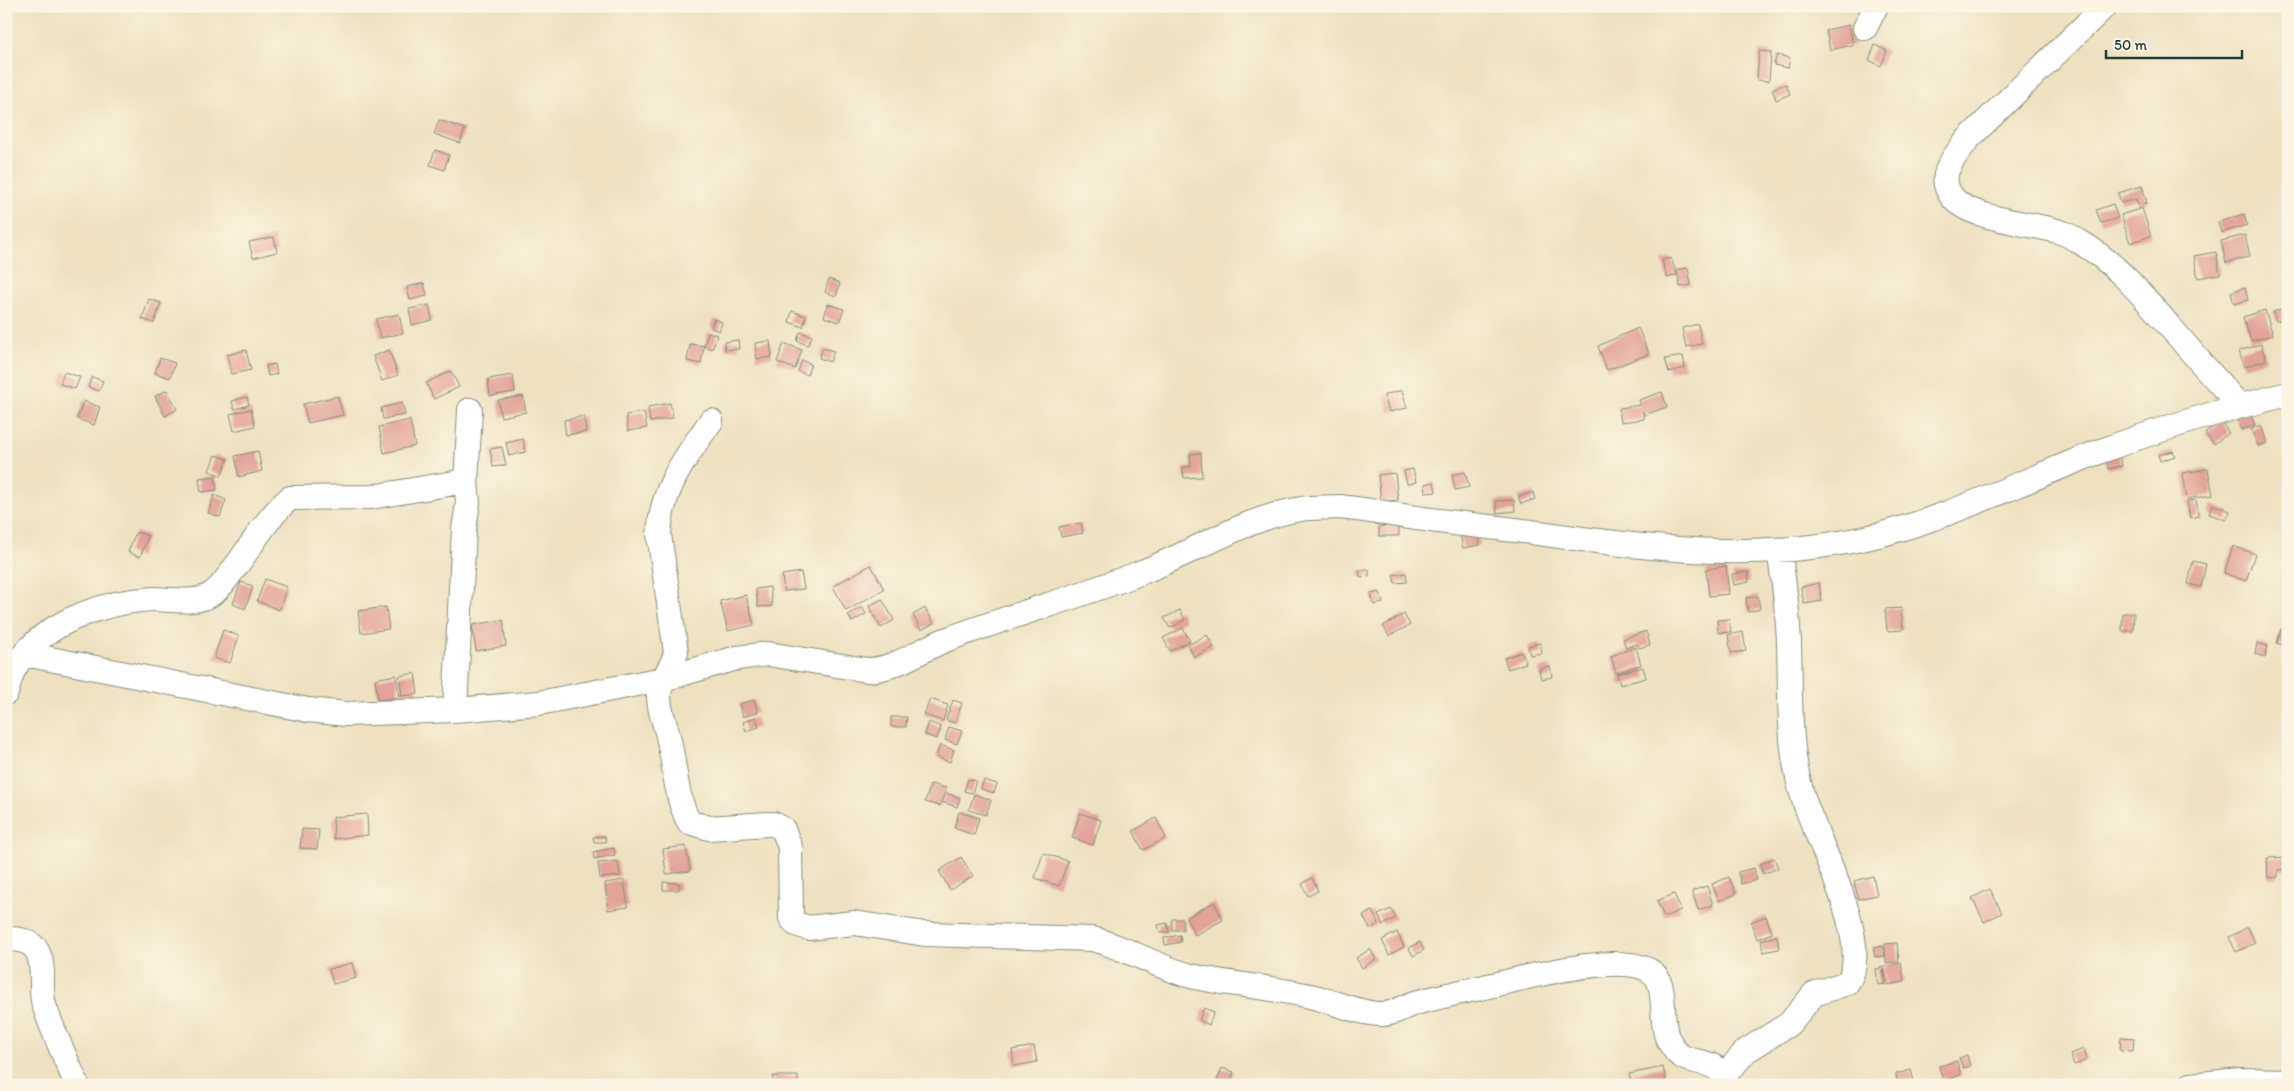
<svg xmlns="http://www.w3.org/2000/svg" width="2294" height="1091" font-family="Itim,sans-serif">
	<style>
		.building { fill: #e2a399 }
		.lines { fill: none; stroke-linecap: round; stroke-linejoin: round }
		.minor-casing { stroke: #868f7a; stroke-width: 26 }
		.minor { stroke: #fff; stroke-width: 24 }
	</style>
	<rect width="100%" height="100%" fill="#fcf5e5"/>
	<filter id="ink" filterUnits="userSpaceOnUse"><feTurbulence type="fractalNoise" baseFrequency=".02" numOctaves="2"/><feDisplacementMap in="SourceGraphic" scale="10" xChannelSelector="R" yChannelSelector="G"/><feConvolveMatrix kernelMatrix="1 2 1 2 8 2 1 2 1" color-interpolation-filters="sRGB"/></filter>
	<filter id="wash" filterUnits="userSpaceOnUse"><feTurbulence type="fractalNoise" baseFrequency=".0096" numOctaves="4" result="noise"/><feDisplacementMap in="SourceGraphic" scale="20" xChannelSelector="R" yChannelSelector="G"/><feGaussianBlur stdDeviation="1.12" result="paint"/><feColorMatrix in="noise" values="0 0 0 0 0 0 0 0 0 0 0 0 0 0 0 0 0 1.4 0 .05"/><feComposite in="paint" operator="in"/></filter>
	<g filter="url(#wash)">
		<rect width="100%" height="100%" fill="#ede1c0"/>
		<g id="blocks">
			<!-- building -->
			<path class="building" d="M1849,25L1853,45L1830,50L1826,30Z
				M1875,45L1887,51L1881,66L1869,60Z
				M1759,51L1771,52L1769,81L1757,80Z
				M1777,55L1790,58L1788,68L1774,65Z
				M1786,84L1790,94L1776,100L1772,89Z
				M439,120L465,129L460,143L434,134Z
				M435,150L449,155L444,170L430,165Z
				M2142,186L2147,203L2138,205L2136,199L2121,203L2118,193Z
				M2113,204L2118,218L2101,223L2096,210Z
				M2142,208L2151,236L2130,243L2121,215Z
				M2244,214L2247,225L2221,233L2218,222Z
				M2245,235L2250,256L2226,263L2221,241Z
				M274,237L277,252L253,258L249,242Z
				M2216,252L2220,274L2198,278L2194,256Z
				M1671,258L1677,275L1667,278L1662,260Z
				M1688,268L1691,285L1680,287L1677,270Z
				M829,279L840,283L836,296L825,292Z
				M424,283L427,296L410,300L407,287Z
				M2245,287L2248,300L2234,304L2231,292Z
				M149,299L161,303L154,323L142,319Z
				M828,304L844,309L839,322L824,317Z
				M429,305L432,320L412,325L409,309Z
				M2285,308L2288,318L2276,321L2273,312Z
				M2265,310L2273,335L2251,341L2243,317Z
				M792,311L806,316L803,327L789,322Z
				M399,314L403,333L380,338L376,319Z
				M714,319L722,322L719,331L711,328Z
				M1698,324L1702,344L1686,347L1682,328Z
				M1638,328L1649,354L1607,370L1598,346Z
				M708,332L717,335L712,349L704,346Z
				M800,332L812,336L808,345L797,341Z
				M738,340L739,349L725,350L724,342Z
				M770,341L772,357L757,359L755,343Z
				M784,343L802,350L795,369L777,362Z
				M690,344L704,346L701,364L687,361Z
				M2261,344L2266,360L2244,367L2239,351Z
				M823,348L834,351L830,362L819,358Z
				M246,350L251,370L231,374L227,355Z
				M389,350L398,375L382,381L373,356Z
				M1683,356L1685,368L1669,372L1665,359Z
				M160,358L175,363L170,378L155,373Z
				M802,360L811,364L807,375L798,371Z
				M275,364L277,374L268,376L266,366Z
				M451,371L459,387L434,399L426,383Z
				M64,372L80,377L75,389L60,384Z
				M513,375L515,392L490,396L488,379Z
				M92,377L103,381L99,391L88,387Z
				M167,390L177,409L165,416L155,396Z
				M1402,390L1407,408L1389,412L1384,395Z
				M1662,392L1667,407L1644,415L1643,411L1644,419L1621,422L1619,408L1641,405L1639,400Z
				M338,396L343,415L308,423L303,404Z
				M523,396L526,412L501,417L498,400Z
				M247,397L249,405L234,409L232,401Z
				M83,401L100,407L94,425L77,419Z
				M402,403L405,415L383,419L381,408Z
				M670,403L673,418L650,422L648,407Z
				M251,409L255,426L234,431L230,414Z
				M2249,410L2255,425L2241,430L2235,415Z
				M644,412L647,428L628,431L626,415Z
				M584,416L586,432L566,435L564,420Z
				M410,420L415,446L384,453L379,427Z
				M2221,421L2229,433L2214,444L2205,433Z
				M2261,425L2267,443L2258,446L2251,429Z
				M523,439L525,452L509,456L506,443Z
				M502,447L506,465L493,467L490,449Z
				M258,451L262,471L239,477L235,456Z
				M2173,451L2175,456L2160,461L2158,455Z
				M1201,453L1202,477L1184,478L1183,467H1191L1190,454Z
				M2119,453L2122,466L2108,469L2105,456Z
				M215,455L228,459L221,476L209,471Z
				M1413,469L1416,482L1407,484L1404,471Z
				M2208,469L2213,495L2187,499L2183,473Z
				M1465,472L1469,487L1455,490L1452,475Z
				M1395,473L1398,500L1381,502L1378,475Z
				M215,476L217,490L201,492L199,478Z
				M1434,482L1436,492L1426,493L1425,484Z
				M1533,492L1535,499L1521,504L1518,497Z
				M214,495L226,500L220,517L208,513Z
				M1514,500L1515,511L1497,513L1496,501Z
				M2196,500L2199,516L2190,518L2187,501Z
				M2212,504L2230,511L2226,520L2209,514Z
				M1081,523L1083,533L1061,537L1059,527Z
				M1379,526H1399V536H1379Z
				M1477,530L1480,545L1463,548L1460,534Z
				M136,532L148,536L140,557L128,552Z
				M2233,546L2255,554L2246,581L2224,573Z
				M2193,561L2206,564L2201,587L2188,584Z
				M871,565L884,589L846,611L833,586Z
				M1726,566L1729,594L1709,596L1706,569Z
				M1359,570H1369V576L1360,577Z
				M801,572L804,589L784,591L782,575Z
				M1748,572L1749,582L1734,585L1732,574Z
				M1406,573L1407,582L1395,583L1393,575Z
				M265,579L287,587L279,610L257,601Z
				M241,582L253,586L245,609L233,604Z
				M1819,583L1822,601L1804,604L1801,587Z
				M770,587L772,606L758,607L756,589Z
				M1380,592L1383,603L1374,605L1371,594Z
				M746,595L754,625L728,631L720,601Z
				M1758,596L1760,609L1748,612L1746,598Z
				M882,599L894,620L881,628L869,606Z
				M386,607L389,629L361,633L358,611Z
				M862,607L866,614L852,622L848,615Z
				M925,608L934,623L921,630L913,615Z
				M1901,608L1903,630L1887,631L1885,609Z
				M1180,610L1185,620L1170,628L1164,618Z
				M2123,613H2134L2133,631H2122Z
				M1404,614L1410,625L1389,636L1383,626Z
				M1729,619L1731,632L1718,633L1717,620Z
				M503,620L506,646L476,651L472,625Z
				M1183,628L1190,641L1170,651L1163,638Z
				M2281,629L2288,631V647L2277,643Z
				M223,630L239,636L230,663L214,658Z
				M1646,631L1650,645L1639,648L1637,644L1626,648L1623,639Z
				M1743,632L1746,651L1731,653L1728,635Z
				M1207,635L1214,647L1194,657L1188,645Z
				M1540,643L1542,653L1530,655L1528,646Z
				M2257,643L2268,646L2265,657L2255,654Z
				M1636,647L1641,665L1616,673L1611,656Z
				M1522,652L1526,663L1508,669L1504,658Z
				M1550,666L1552,677L1541,679L1539,669Z
				M1643,667L1646,678L1620,685L1617,674Z
				M415,673L418,694L402,696L399,676Z
				M396,675L399,697L378,700L375,679Z
				M930,699L948,705L943,721L924,715Z
				M754,700L758,712L743,717L739,704Z
				M953,700L962,703L955,723L946,720Z
				M756,717L759,727L746,731L743,722Z
				M891,717H907L906,727H891Z
				M929,722L941,727L937,739L925,735Z
				M949,727L962,731L957,744L945,740Z
				M940,745L954,750L950,762L936,757Z
				M968,779L976,781L972,793L964,791Z
				M984,780L997,784L994,793L981,789Z
				M931,784L946,788L940,806L925,802Z
				M946,793L960,798L957,807L942,802Z
				M974,794L991,800L986,815L969,810Z
				M959,812L979,818L974,835L954,828Z
				M1080,813L1101,820L1093,845L1072,838Z
				M367,814L368,835L334,839L333,817Z
				M1156,818L1166,838L1143,850L1133,831Z
				M302,829L319,830L317,849L300,848Z
				M605,836L606,842H594L593,837Z
				M686,846L690,871L666,874L663,849Z
				M614,848L615,855L594,859L593,852Z
				M1043,853L1068,861L1059,886L1035,878Z
				M961,857L973,876L950,890L939,871Z
				M2287,857L2288,869L2278,870V877L2268,878L2267,858Z
				M1774,858L1778,868L1763,874L1760,864Z
				M618,861L620,876L600,878L598,863Z
				M1754,868L1757,880L1741,884L1738,872Z
				M1873,876L1877,895L1858,899L1854,881Z
				M1729,877L1736,894L1719,901L1712,884Z
				M1312,878L1318,891L1308,896L1302,884Z
				M624,880L628,907L608,910L605,883Z
				M663,882L679,883V890H663Z
				M1707,886L1713,905L1698,910L1692,891Z
				M1990,889L2002,913L1984,922L1972,898Z
				M1674,894L1681,910L1664,917L1657,901Z
				M1214,902L1223,920L1195,935L1186,918Z
				M1391,909L1396,918L1383,925L1378,915Z
				M1372,911L1379,924L1370,929L1363,916Z
				M1766,916L1772,933L1757,939L1751,922Z
				M1172,919H1183V930H1172Z
				M1167,923L1169,932L1160,933L1158,925Z
				M2248,927L2255,943L2236,952L2229,937Z
				M1397,932L1404,947L1389,955L1382,940Z
				M1180,935L1181,942L1165,945L1164,938Z
				M1777,936L1779,949L1763,952L1761,940Z
				M1420,942L1424,950L1413,956L1409,948Z
				M1897,943L1899,962L1886,963L1885,944Z
				M1883,946L1885,956L1875,957L1873,948Z
				M1370,949L1376,959L1362,968L1356,958Z
				M352,963L356,978L333,984L329,969Z
				M1901,963L1904,982L1887,985L1884,967Z
				M1883,967L1885,984L1878,985L1876,969Z
				M1204,1008L1214,1012L1209,1025L1199,1020Z
				M2121,1037L2134,1038L2133,1051L2120,1050Z
				M1034,1046L1037,1062L1014,1066L1012,1050Z
				M2084,1049L2087,1060L2074,1065L2070,1054Z
				M1967,1055L1970,1066L1963,1068L1959,1058Z
				M1957,1061L1961,1075L1943,1081L1939,1066Z
				M1663,1067L1667,1085H1632L1629,1074Z
				M1222,1068L1234,1072L1229,1085L1217,1081Z
				M1911,1070L1915,1085H1898L1896,1074Z
				M773,1076H798V1085H773Z
				M1613,1079L1614,1085H1597V1082Z
				M2105,1079L2106,1085H2090L2089,1083Z"/>
		</g>
	</g>
	<g filter="url(#ink)">
		<use href="#blocks" fill-opacity="0" stroke="#868f7a" stroke-width="1"/>
		<g class="lines">
			<!-- minor casing -->
			<g class="minor-casing">
				<path id="minor" d="M2105,6L1969,138C1955,156 1935,175 1952,197C1969,220 2036,223 2063,233C2069,235 2075,239 2080,242C2116,263 2144,297 2171,328C2193,354 2216,380 2239,405
					M1865,28L1876,6
					M711,421C685,458 662,487 659,534L676,652C673,668 660,678 659,694C658,708 665,723 668,736C675,764 675,796 689,822L709,828L767,824H774L783,829L790,847L791,914V918L796,924L808,928L854,923L925,934L1092,939C1126,947 1156,967 1191,976C1231,985 1273,987 1314,997C1334,1002 1363,1015 1383,1014C1394,1014 1405,1006 1415,1003C1441,996 1467,991 1493,985C1525,978 1630,948 1655,975C1666,986 1661,1018 1666,1034C1667,1038 1670,1043 1673,1047C1686,1071 1716,1051 1728,1085
					M25,654L308,710L346,714L455,710L539,703L663,679L737,658L768,654L867,670C898,669 920,649 948,639C1012,615 1079,597 1142,572C1195,552 1245,518 1301,509C1313,507 1327,508 1339,507C1370,510 1401,516 1431,520C1467,525 1503,528 1539,533C1648,549 1757,562 1866,538C1946,520 2019,482 2096,453C2158,429 2223,410 2288,394
					M6,693C8,686 10,678 13,671C38,623 103,602 153,599C171,599 198,605 213,593C221,588 227,578 233,570C252,546 266,518 290,498L371,497L466,481
					M455,710L464,529L468,503L466,481L470,410
					M6,939C18,939 31,940 37,951C46,967 39,988 44,1005C53,1032 66,1059 77,1085
					M1725,1075L1746,1051L1789,1024L1814,994L1847,983C1875,948 1818,842 1805,803C1787,751 1791,699 1789,645C1788,613 1784,582 1779,550
					M2191,1085L2240,1080L2288,1081"/>
			</g>
			<!-- minor -->
			<use href="#minor" class="minor"/>
		</g>
	</g>
	<!-- margin -->
	<rect width="2294" height="1091" fill="none" stroke="#fcf5e5" stroke-width="25"/>
	<!-- scale -->
	<path d="M2106 50v8h136v-8" fill="none" stroke="#1f3d34" stroke-width="2.5"/>
	<text x="2114" y="50" font-size="15" fill="#1f3d34" stroke="#fcf5e5" stroke-width="4" paint-order="stroke">50 m</text>
</svg>
